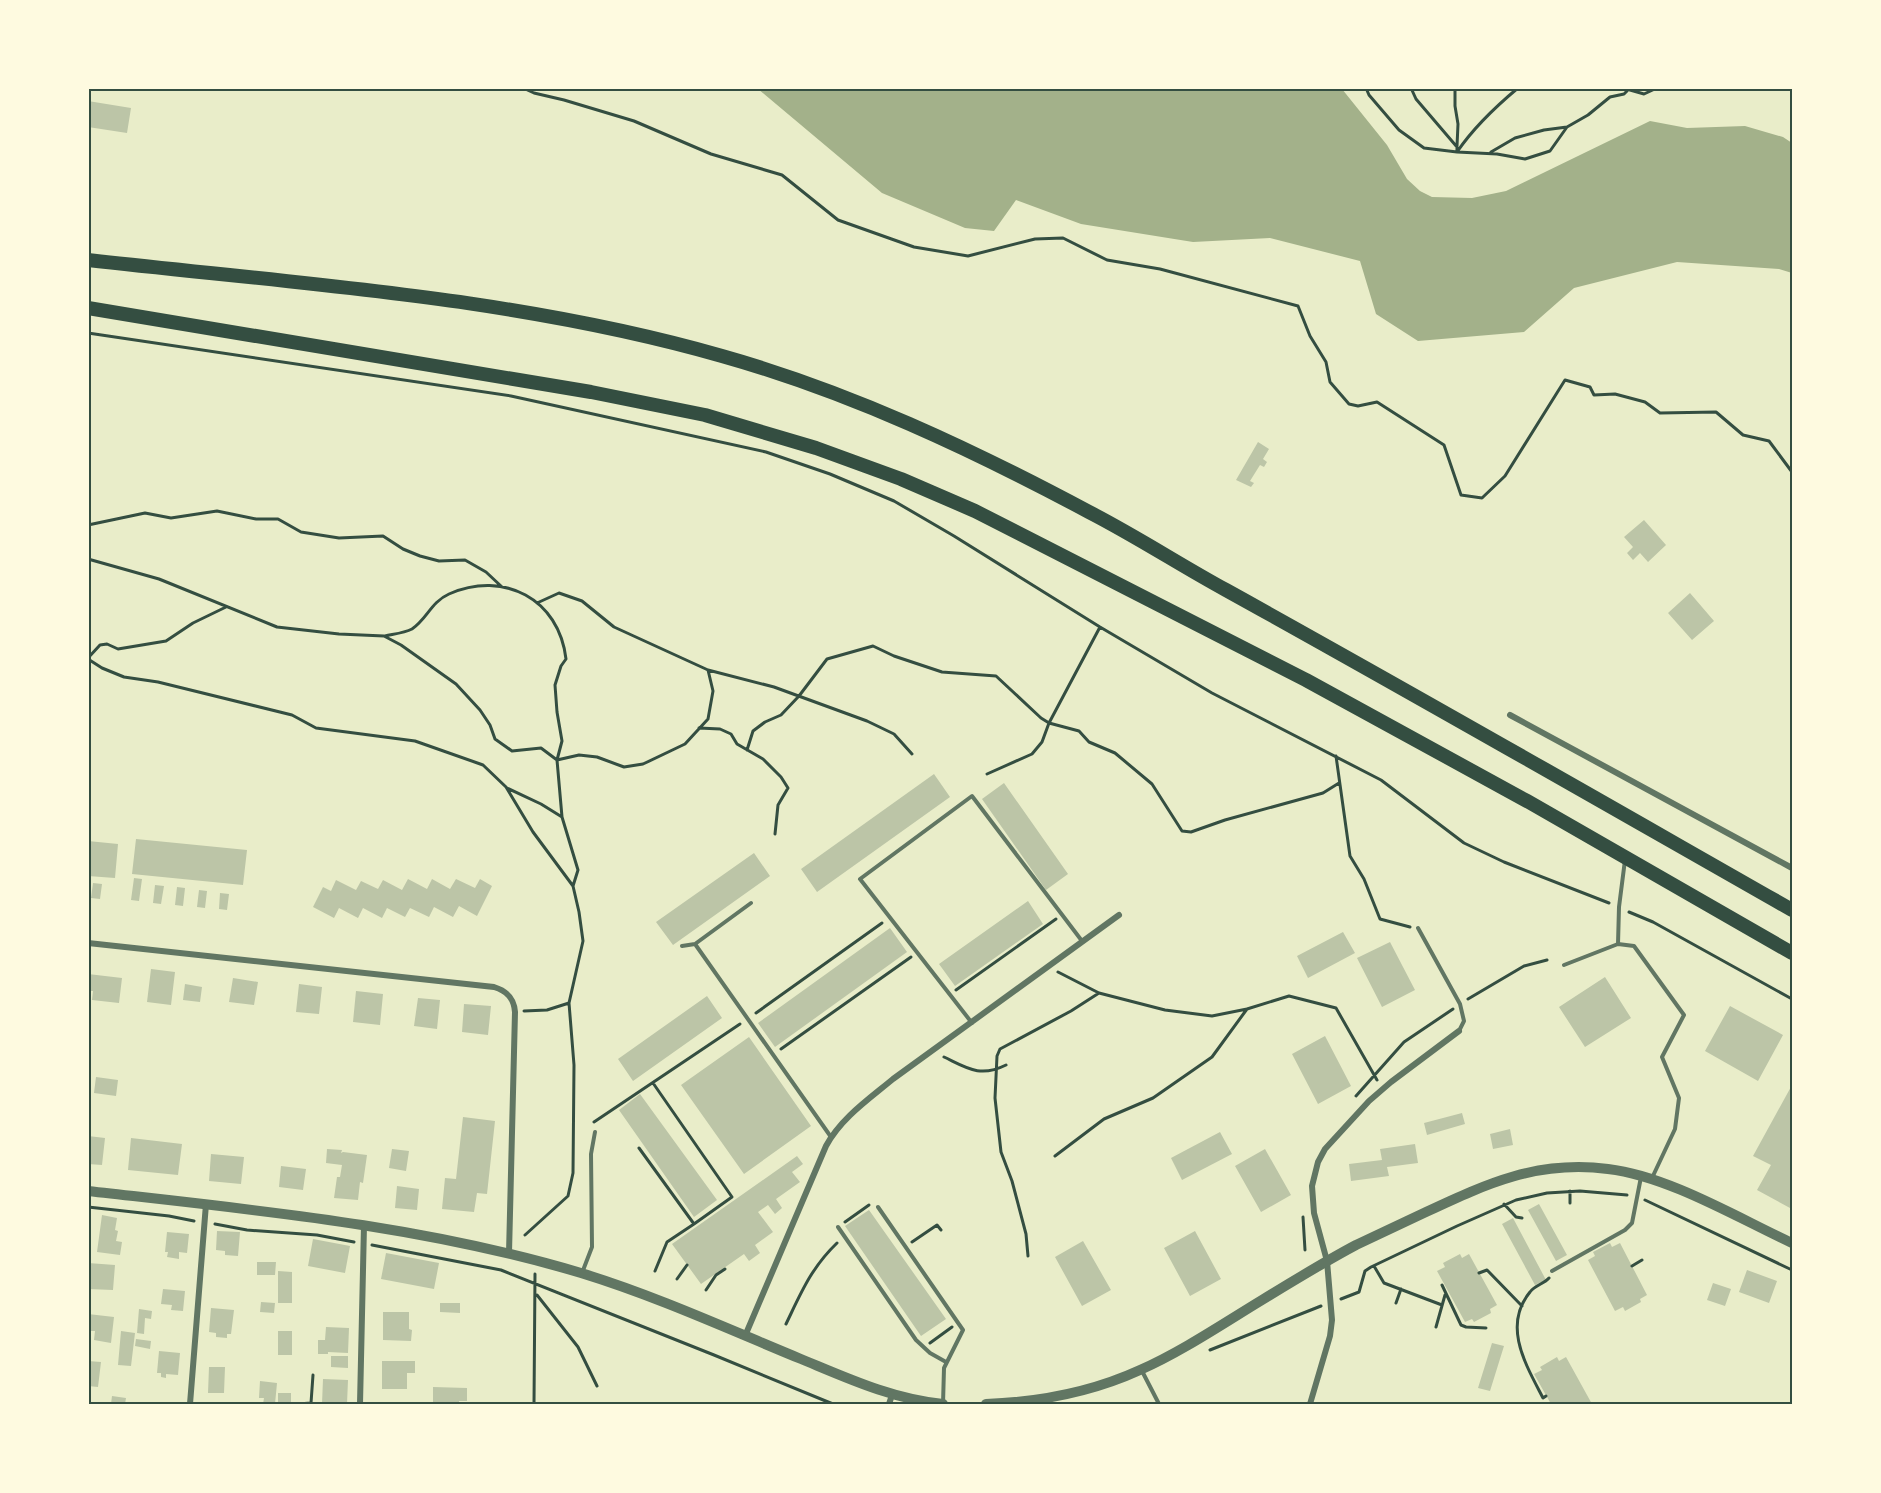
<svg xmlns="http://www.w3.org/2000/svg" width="1881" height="1493" font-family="'Sofia Sans Condensed',sans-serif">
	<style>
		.water { fill: #a3b18a }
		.building { fill: #bcc5a7 }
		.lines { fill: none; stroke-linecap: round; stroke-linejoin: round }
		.path { stroke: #344e41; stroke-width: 3 }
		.service { stroke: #617663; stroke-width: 4 }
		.minor { stroke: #617663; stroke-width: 6 }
		.tertiary { stroke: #617663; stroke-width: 10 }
		.trunk { stroke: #344e41; stroke-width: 14 }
		.neatline { fill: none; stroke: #344e41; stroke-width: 2 }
	</style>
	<rect width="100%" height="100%" fill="#e9edc9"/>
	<!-- water -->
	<path class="water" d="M758,89H1342L1387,145L1407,179L1420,191L1432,197L1472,198L1506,191L1650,121L1687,128L1745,126L1783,137L1792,143V273L1779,269L1677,262L1574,288L1524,332L1418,341L1376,314L1360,261L1270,238L1193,242L1081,224L1016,200L994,231L965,228L882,193Z"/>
	<!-- building -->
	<path class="building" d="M88,101L131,108L127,133L88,127Z
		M1258,442L1269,449L1263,459L1267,462L1264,467L1260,465L1250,481L1254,483L1251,487L1236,480Z
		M1644,520L1666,545L1648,562L1640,553L1633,560L1627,553L1633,547L1624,537Z
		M1690,593L1714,621L1692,640L1668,613Z
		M934,774L950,797L817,892L801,869Z
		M1004,783L1068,874L1046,890L982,799Z
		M136,839L247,850L243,885L132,874Z
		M88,841L118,844L115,878L88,876Z
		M754,853L770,876L673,945L656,922Z
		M134,878L142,879L139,901L131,900Z
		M408,879L427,889L432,879L450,889L456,879L475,888L480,879L492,886L477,916L459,906L453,917L434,907L429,917L410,908L405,917L387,908L382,918L363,908L358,918L339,908L334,918L313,907L323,887L331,891L336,880L356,890L361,881L378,889L383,880L402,890Z
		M93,883L102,884L100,899L91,898Z
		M155,885L164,886L161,904L153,903Z
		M177,887L185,888L183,906L175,905Z
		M199,890L207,891L205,908L197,907Z
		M220,893L229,894L227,910L219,909Z
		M1028,901L1043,924L955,986L939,964Z
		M890,928L907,952L775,1047L758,1023Z
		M1343,932L1355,953L1308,978L1297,956Z
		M1390,942L1415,990L1382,1007L1357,958Z
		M151,969L175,972L171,1005L147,1002Z
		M88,974L122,978L119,1003L92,1000L93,991H88Z
		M1605,977L1631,1018L1585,1047L1559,1007Z
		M233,978L258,982L254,1005L229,1002Z
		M185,984L202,987L200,1002L183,1000Z
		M299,984L322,987L319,1014L296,1012Z
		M356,991L383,994L380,1025L353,1022Z
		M707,996L722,1018L633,1081L618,1059Z
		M418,998L440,1000L437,1029L414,1026Z
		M464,1004L491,1006L488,1035L462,1032Z
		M1730,1006L1783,1035L1758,1081L1705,1051Z
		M1325,1036L1351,1086L1318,1104L1292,1054Z
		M749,1037L811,1126L744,1174L681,1085Z
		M96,1077L118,1080L116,1096L94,1093Z
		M1792,1085V1204L1790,1208L1757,1190L1771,1165L1753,1156Z
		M640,1094L717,1200L694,1217L619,1110Z
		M1462,1113L1465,1124L1427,1135L1424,1123Z
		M463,1117L495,1121L487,1194L477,1193L474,1212L442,1209L445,1178L456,1179Z
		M1510,1129L1513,1145L1493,1149L1490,1134Z
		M1220,1132L1232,1154L1182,1180L1171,1158Z
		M88,1136L105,1138L102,1165L88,1164Z
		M131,1138L182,1144L178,1175L128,1170Z
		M1415,1144L1418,1163L1387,1167L1389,1176L1351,1181L1349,1164L1382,1160L1380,1149Z
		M327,1149L342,1150L341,1153L343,1152L367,1155L363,1183L360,1182L358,1200L334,1198L337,1177H340L342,1165L326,1163Z
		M392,1149L409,1151L406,1171L389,1168Z
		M1265,1149L1291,1195L1261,1212L1235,1166Z
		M211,1154L244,1157L241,1184L209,1181Z
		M797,1156L803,1164L792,1172L800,1182L776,1199L782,1208L775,1214L768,1205L758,1212L773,1232L755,1245L760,1253L749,1261L744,1254L701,1284L672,1244Z
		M281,1166L306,1169L303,1190L279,1187Z
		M397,1186L419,1189L417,1210L395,1208Z
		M1539,1204L1567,1255L1556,1261L1528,1210Z
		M869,1210L946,1319L921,1336L845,1226Z
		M102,1215L117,1218L115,1230L118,1231L116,1241L122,1242L120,1255L97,1252Z
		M1513,1218L1546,1280L1535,1285L1502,1224Z
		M217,1231L240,1232L238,1256L225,1255V1251L216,1250Z
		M1195,1231L1221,1279L1190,1296L1164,1248Z
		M167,1232L189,1234L187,1253L179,1252V1259L167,1257L168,1252H165Z
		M313,1239L350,1246L345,1273L308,1266Z
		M1083,1241L1111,1290L1082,1306L1055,1257Z
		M1610,1243L1612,1247L1620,1243L1647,1295L1640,1299L1641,1302L1625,1311L1623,1307L1615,1311L1588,1260L1595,1256L1593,1252Z
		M386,1253L439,1263L434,1289L381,1279Z
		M1460,1254L1462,1258L1469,1254L1497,1305L1490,1309L1491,1313L1474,1322L1472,1319L1465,1322L1437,1271L1445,1267L1443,1263Z
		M257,1262H276L275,1275H257Z
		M88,1263L115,1265L113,1290L88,1289Z
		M1747,1270L1777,1281L1769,1303L1739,1292Z
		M278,1271L292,1272V1303H278Z
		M1713,1283L1731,1289L1725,1306L1707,1300Z
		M163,1289L185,1291L183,1311L171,1310L172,1305L161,1304Z
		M261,1302L275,1303L274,1313L260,1312Z
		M440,1303H460V1313L440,1312Z
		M211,1308L234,1310L231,1334H227V1338L216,1337V1333L209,1332Z
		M139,1309L152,1311L151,1319L145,1318L144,1334L137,1333Z
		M383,1312H409V1329L412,1330L411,1341L383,1340Z
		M88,1314L114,1317L111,1343L94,1340L95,1331H88Z
		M326,1327L349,1328L348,1353L328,1352V1354H318V1340H325Z
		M121,1331L135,1333L131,1366L118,1365Z
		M278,1331H292V1355H278Z
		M136,1339L151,1341L150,1349L135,1346Z
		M1492,1343L1504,1346L1490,1391L1478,1388Z
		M159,1351L180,1353L178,1375L166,1374V1378L161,1377V1373H157Z
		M331,1356H348V1368L331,1367Z
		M1557,1357L1559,1361L1566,1357L1592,1404H1551L1534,1374L1542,1370L1540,1367Z
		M88,1361L101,1362L98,1387L88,1386Z
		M382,1361H415V1373H407V1389H382Z
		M209,1367H225L224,1393H208Z
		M323,1379L348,1380L347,1404H322Z
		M260,1381L277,1383L275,1404H263L264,1398H259Z
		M433,1387L467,1388V1401H459V1404H433Z
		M278,1393H291V1404H278Z
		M112,1396L126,1398L125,1404H111Z"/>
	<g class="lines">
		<!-- path -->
		<path class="path" d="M523,88L534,93L564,100L634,121L711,154L782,175L838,220L914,247L968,256L1035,239L1063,238L1107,260L1160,269L1298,306L1310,336L1326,362L1330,382L1349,404L1358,406L1377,402L1444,445L1461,495L1482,498L1505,476L1565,380L1590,387L1594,395L1615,394L1645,402L1660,413L1716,412L1743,435L1769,441L1792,472
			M1366,88L1369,95L1399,130L1424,148L1457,152L1497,154L1525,159L1550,151L1567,127
			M1411,88L1416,99L1457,147V150
			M1455,88V106L1458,124L1457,146
			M1623,88L1644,94L1657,88
			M1457,152C1474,127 1494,108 1518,88
			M1491,152L1515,138L1544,130L1567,127L1588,115L1610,97L1624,94L1627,91
			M88,333L511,396L766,452L830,474L894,501L954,536L1100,627L1212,693L1381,780L1464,843L1504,862L1609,903
			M88,525L145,513L171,518L217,511L256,519H278L301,532L339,538L383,536L403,549L420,556L439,561L465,560L486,572L502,587
			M88,559L159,579L277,627L339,634L384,636L401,645L456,684L480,710L490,725L495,739L512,751L541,748L557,760L579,755L597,757L624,767L643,764L685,744L708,719L713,691L708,670L614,627L582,601L559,593L537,603
			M385,636C394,634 404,633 412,629C427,619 431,602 449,594C504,570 559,599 566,659L561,666L555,685L557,712L562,741L557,760L562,817L578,870L573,886
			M88,658L100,645L107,644L118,649L166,641L193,623L226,607
			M88,659L102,668L124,677L158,682L292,715L316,728L415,741L483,765L506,787L533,832L573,886L579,912L583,941L569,1003L574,1065L573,1173L568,1196L525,1235
			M708,670L774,687L867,721L894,734L912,754
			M699,728L720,729L731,734L737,744L763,759L781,777L788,788L778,805L775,834
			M747,750L753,731L765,722L781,715L799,696L827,659L873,646L894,656L942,672L996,676L1041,718L1049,723L1079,731L1089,742L1115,753L1152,784L1182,831L1191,832L1225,820L1323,793L1339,783
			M1336,756L1350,856L1364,879L1380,919L1410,927
			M987,774L1032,754L1042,742L1049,723L1100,627
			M507,788L541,804L562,817
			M1629,912L1653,922L1792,999
			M1058,972L1099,993L1165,1010L1212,1016L1247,1009
			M956,990L1056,919
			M1468,999L1524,966L1547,960
			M524,1011L547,1010L569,1003
			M756,1013L882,923
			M781,1049L911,957
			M944,1057C967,1068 980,1078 1006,1065
			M653,1083L732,1197L694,1224
			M1356,1096L1404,1042L1453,1009
			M594,1122L740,1024
			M639,1148L694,1224L667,1242L655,1271
			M1055,1156L1104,1119L1153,1098L1212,1057L1247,1009L1289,996L1336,1008L1377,1080
			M1645,1200L1792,1270
			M1570,1203V1191
			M1504,1204L1516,1217L1522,1218
			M88,1207L169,1216L194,1221
			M1303,1217L1305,1250
			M845,1222L869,1205
			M215,1224L247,1230L317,1235L354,1242
			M912,1242L937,1225L941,1230
			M372,1245L501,1270L714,1355L833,1404
			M1028,1256L1026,1234L1012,1181L1001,1152L995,1098L997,1056L1000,1049L1071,1011L1099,993
			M1374,1266L1384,1283L1442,1305
			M1632,1266L1642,1260
			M1479,1273L1487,1270L1522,1306
			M677,1279L687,1265
			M1442,1285L1461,1325L1466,1327L1486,1328
			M706,1290L716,1275L725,1269
			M537,1295L578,1347L597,1386
			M1341,1299L1359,1292L1365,1271L1371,1267L1457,1226L1516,1200L1547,1193L1580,1191L1627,1195
			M1396,1303L1401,1289
			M786,1324C801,1293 811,1268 837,1243
			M1436,1327L1445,1295
			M930,1343L952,1327
			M1210,1350L1321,1306
			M1546,1396L1543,1398C1526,1365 1502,1326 1530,1292C1535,1285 1544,1284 1549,1278
			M298,1404L311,1403
			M312,1404L311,1403L313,1375
			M534,1404L535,1274"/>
		<!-- service -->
		<path class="service" d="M1418,928L1460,1004L1464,1021L1459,1031
			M695,944L831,1137
			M1618,944L1619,907L1625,860
			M682,946L695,944L751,903
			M1564,965L1618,944L1634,946L1684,1015L1662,1057L1679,1098L1675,1129L1652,1178
			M972,1023L860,879L972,796L1082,941
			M878,1207L963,1330L944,1368L943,1404
			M838,1227L916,1340L930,1353L946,1362
			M1552,1271L1625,1230L1632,1223L1641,1177
			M582,1273L592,1247L591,1154L595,1132
			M1142,1371L1159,1404"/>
		<!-- minor -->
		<path class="minor" d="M1510,715L1792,868
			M88,943L494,987C507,991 514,998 515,1012L509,1253
			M745,1336L826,1146C841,1118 869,1099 893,1079L1119,915
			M190,1404L206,1204
			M360,1404L364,1225
			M889,1404L892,1395
			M1310,1404L1330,1336L1332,1320L1327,1261L1314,1213L1312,1186L1318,1162L1325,1149L1369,1101L1391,1082L1459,1031"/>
		<!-- tertiary -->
		<path class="tertiary" d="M88,1191C254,1210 421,1225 581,1273C656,1296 728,1329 801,1359C847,1378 892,1399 943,1404
			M986,1404C1039,1402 1092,1392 1140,1370C1181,1352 1224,1323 1262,1300C1293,1281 1324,1262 1356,1245C1379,1234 1403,1223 1426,1212C1488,1183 1538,1160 1608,1169C1668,1176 1738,1218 1792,1243"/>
		<!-- trunk -->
		<path class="trunk" d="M88,260C300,284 516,297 722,356C850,392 971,449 1089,512C1136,536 1180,565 1226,590C1416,695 1604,803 1792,910
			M88,308L591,392L705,415L816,448L901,479L975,511L1306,680L1527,801L1792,953"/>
	</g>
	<!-- border -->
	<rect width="1881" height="1493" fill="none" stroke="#fefae0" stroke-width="180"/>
	<rect x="90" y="90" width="1701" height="1313" class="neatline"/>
</svg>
